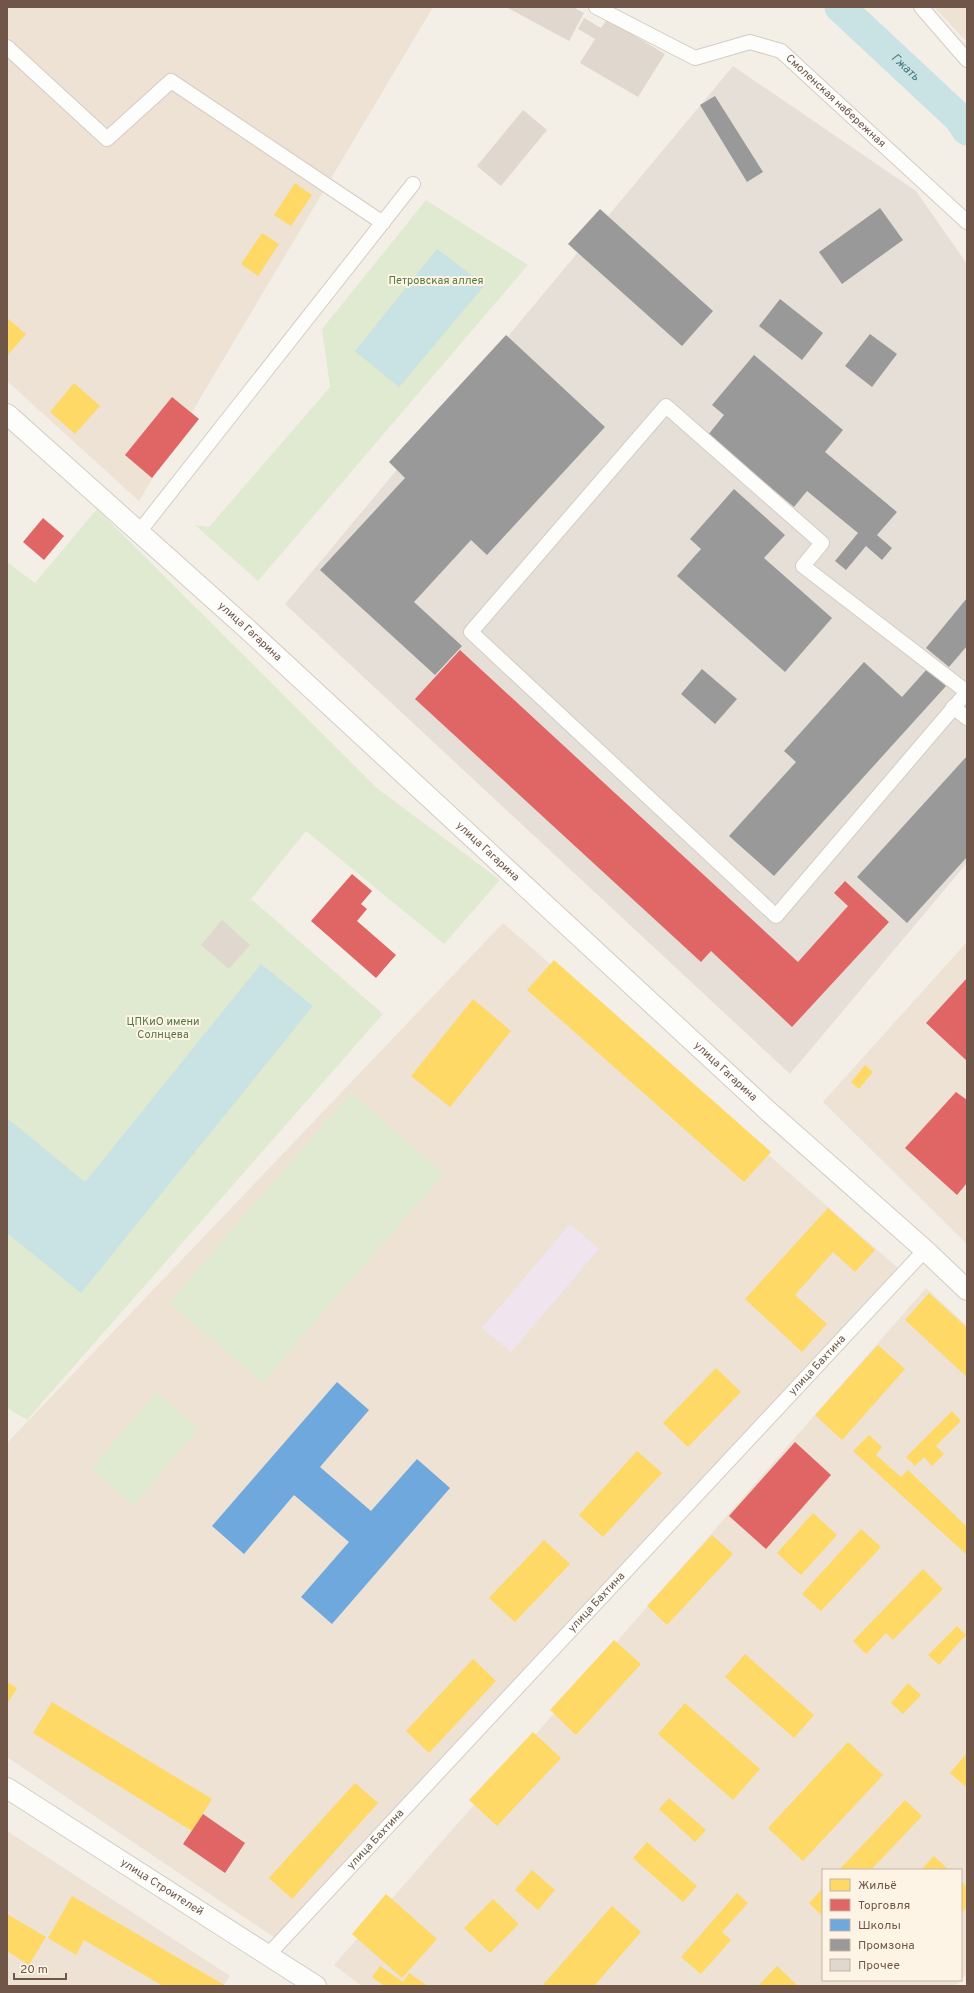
<svg xmlns="http://www.w3.org/2000/svg" width="974" height="1993" viewBox="0 0 974 1993" font-family="Overpass,sans-serif">
<style>
.residential{fill:#ede2d3}
.industrial{fill:#e6dfd7}
.education{fill:#f0e5ef}
.green{fill:#e0ead1}
.water{fill:#c9e2e3}
.homes{fill:#ffd966}
.shops{fill:#e06666}
.schools{fill:#6fa8dc}
.industry{fill:#999}
.lines{fill:none;stroke-linecap:round;stroke-linejoin:round}
.river{stroke:#c9e2e3;stroke-width:31}
.building{fill:#e0d7ce}
.minor-casing{stroke:#d5ccc4;stroke-width:16}
.secondary-casing{stroke:#d4cbc3;stroke-width:22}
.minor{stroke:#fdfdfb;stroke-width:14}
.secondary{stroke:#fdfdfb;stroke-width:20}
.labels{text-anchor:middle;dominant-baseline:central;stroke-width:4;stroke-linejoin:round;paint-order:stroke}
.street-label{font-size:11px;fill:#6f5649;stroke:#fef4e5}
.park-label{font-size:11px;fill:#547a44;stroke:#fef4e5}
.water-label{font-size:12px;font-style:italic;fill:#447882;stroke:#fef4e5}
</style>
<rect width="100%" height="100%" fill="#f4efe6"/>
<g class="residential">
<path d="M 7,7 L 433,7 L 139,501 L 7,381 Z"/>
<path d="M 934,7 L 967,7 L 967,42 Z"/>
<path d="M 503,923 L 898,1268 L 275,1938 L 7,1757 L 7,1443 Z"/>
<path d="M 967,942 L 967,1244 L 823,1102 Z"/>
<path d="M 926,1288 L 967,1326 L 967,1973 L 961,1980 L 961,1870 L 823,1870 L 823,1980 L 961,1980 L 955,1986 L 362,1986 L 334,1965 Z"/>
<path d="M 7,1831 L 230,1976 L 223,1986 L 7,1986 Z"/>
</g>
<path class="industrial" d="M 733,66 L 916,191 L 967,264 L 967,863 L 790,1074 L 285,604 Z"/>
<path class="education" d="M 570,1224 L 599,1249 L 511,1352 L 482,1328 Z"/>
<g class="green">
<path d="M 426,200 L 528,265 L 258,581 L 195,525 L 209,527 L 330,387 L 322,329 Z"/>
<path d="M 97,509 L 378,789 L 500,880 L 444,944 L 306,831 L 251,899 L 383,1014 L 27,1420 L 7,1408 L 7,562 L 35,583 Z"/>
<path d="M 351,1093 L 444,1174 L 262,1383 L 169,1302 Z"/>
<path d="M 156,1392 L 199,1428 L 134,1505 L 91,1469 Z"/>
</g>
<g class="water">
<path d="M 437,249 L 485,285 L 399,387 L 355,351 Z"/>
<path d="M 261,964 L 313,1006 L 81,1293 L 7,1233 L 7,1118 L 85,1182 Z"/>
</g>
<g class="homes">
<path d="M 295,183 L 312,195 L 291,226 L 274,215 Z"/>
<path d="M 262,233 L 279,244 L 258,276 L 241,264 Z"/>
<path d="M 7,318 L 26,334 L 7,356 Z"/>
<path d="M 74,383 L 100,406 L 75,434 L 50,412 Z"/>
<path d="M 554,960 L 771,1152 L 744,1182 L 527,990 Z"/>
<path d="M 473,999 L 511,1031 L 450,1107 L 411,1076 Z"/>
<path d="M 865,1065 L 873,1072 L 859,1089 L 851,1082 Z"/>
<path d="M 828,1208 L 875,1250 L 855,1272 L 833,1252 L 795,1295 L 827,1324 L 802,1352 L 745,1299 Z"/>
<path d="M 929,1293 L 967,1328 L 967,1377 L 905,1320 Z"/>
<path d="M 878,1345 L 905,1369 L 842,1440 L 815,1415 Z"/>
<path d="M 716,1368 L 741,1392 L 688,1447 L 663,1423 Z"/>
<path d="M 952,1411 L 961,1421 L 936,1446 L 944,1454 L 932,1466 L 924,1457 L 915,1466 L 906,1457 Z"/>
<path d="M 869,1435 L 882,1447 L 876,1455 L 901,1477 L 908,1470 L 967,1527 L 967,1555 L 853,1451 Z"/>
<path d="M 637,1451 L 662,1473 L 603,1537 L 579,1515 Z"/>
<path d="M 813,1513 L 837,1535 L 801,1575 L 777,1553 Z"/>
<path d="M 861,1529 L 881,1547 L 821,1611 L 802,1594 Z"/>
<path d="M 712,1535 L 733,1554 L 667,1625 L 647,1606 Z"/>
<path d="M 544,1540 L 570,1564 L 515,1622 L 489,1598 Z"/>
<path d="M 923,1569 L 943,1589 L 893,1640 L 886,1633 L 866,1654 L 853,1641 Z"/>
<path d="M 957,1626 L 966,1635 L 939,1665 L 928,1655 Z"/>
<path d="M 614,1640 L 641,1664 L 576,1735 L 550,1710 Z"/>
<path d="M 745,1654 L 814,1715 L 794,1738 L 725,1677 Z"/>
<path d="M 473,1659 L 496,1681 L 429,1753 L 406,1731 Z"/>
<path d="M 7,1682 L 17,1688 L 7,1704 Z"/>
<path d="M 908,1683 L 921,1695 L 903,1714 L 891,1703 Z"/>
<path d="M 52,1702 L 212,1799 L 192,1831 L 33,1733 Z"/>
<path d="M 685,1703 L 760,1769 L 733,1800 L 658,1734 Z"/>
<path d="M 533,1732 L 561,1758 L 497,1826 L 469,1800 Z"/>
<path d="M 848,1742 L 883,1775 L 803,1861 L 768,1828 Z"/>
<path d="M 967,1753 L 967,1788 L 950,1773 Z"/>
<path d="M 355,1783 L 378,1803 L 292,1899 L 269,1878 Z"/>
<path d="M 669,1798 L 706,1830 L 695,1842 L 659,1809 Z"/>
<path d="M 905,1800 L 922,1816 L 871,1870 L 839,1870 Z"/>
<path d="M 647,1842 L 697,1886 L 683,1902 L 633,1858 Z"/>
<path d="M 934,1856 L 949,1870 L 921,1870 Z"/>
<path d="M 532,1870 L 555,1890 L 538,1910 L 515,1890 Z"/>
<path d="M 961,1881 L 967,1887 L 967,1907 L 961,1914 Z"/>
<path d="M 823,1888 L 823,1917 L 809,1903 Z"/>
<path d="M 737,1893 L 748,1903 L 722,1932 L 731,1940 L 701,1974 L 681,1957 Z"/>
<path d="M 386,1894 L 437,1939 L 402,1978 L 352,1934 Z"/>
<path d="M 72,1896 L 226,1986 L 163,1986 L 84,1940 L 76,1955 L 48,1938 Z"/>
<path d="M 493,1899 L 519,1924 L 490,1953 L 464,1928 Z"/>
<path d="M 612,1906 L 641,1932 L 594,1986 L 542,1986 Z"/>
<path d="M 7,1914 L 46,1937 L 29,1965 L 7,1951 Z"/>
<path d="M 380,1966 L 403,1982 L 409,1973 L 428,1986 L 384,1986 L 372,1977 Z"/>
<path d="M 777,1966 L 798,1986 L 758,1986 Z"/>
</g>
<g class="shops">
<path d="M 172,397 L 199,419 L 152,478 L 125,455 Z"/>
<path d="M 43,518 L 64,536 L 44,560 L 23,542 Z"/>
<path d="M 460,650 L 798,962 L 848,906 L 834,893 L 845,881 L 889,922 L 792,1027 L 711,951 L 701,962 L 415,699 Z"/>
<path d="M 352,874 L 372,891 L 361,904 L 367,909 L 357,921 L 396,955 L 376,978 L 311,921 Z"/>
<path d="M 967,978 L 967,1061 L 926,1023 Z"/>
<path d="M 956,1092 L 967,1100 L 967,1183 L 957,1195 L 905,1148 Z"/>
<path d="M 795,1442 L 831,1475 L 766,1549 L 729,1516 Z"/>
<path d="M 203,1814 L 245,1843 L 225,1873 L 183,1844 Z"/>
</g>
<path class="schools" d="M 337,1382 L 369,1410 L 320,1467 L 371,1511 L 417,1459 L 450,1488 L 332,1624 L 301,1597 L 349,1542 L 294,1495 L 244,1554 L 212,1526 Z"/>
<g class="industry">
<path d="M 715,96 L 763,172 L 747,182 L 700,105 Z"/>
<path d="M 880,208 L 903,240 L 842,284 L 819,252 Z"/>
<path d="M 600,209 L 713,311 L 682,346 L 568,244 Z"/>
<path d="M 780,299 L 823,333 L 802,360 L 759,326 Z"/>
<path d="M 870,334 L 897,354 L 872,387 L 845,366 Z"/>
<path d="M 506,335 L 605,427 L 487,555 L 471,540 L 414,602 L 462,646 L 435,675 L 320,570 L 405,478 L 389,462 Z"/>
<path d="M 754,355 L 843,430 L 825,452 L 897,512 L 877,535 L 892,548 L 882,560 L 866,546 L 846,570 L 835,561 L 858,533 L 807,491 L 794,507 L 708,435 L 724,415 L 712,405 Z"/>
<path d="M 734,489 L 785,535 L 764,558 L 832,618 L 785,672 L 677,576 L 701,549 L 690,539 Z"/>
<path d="M 967,598 L 967,646 L 949,667 L 926,648 Z"/>
<path d="M 864,662 L 902,697 L 927,669 L 946,686 L 774,876 L 729,836 L 796,762 L 784,751 Z"/>
<path d="M 702,669 L 737,699 L 715,724 L 681,694 Z"/>
<path d="M 967,756 L 967,857 L 907,923 L 857,877 Z"/>
</g>
<g class="lines">
<path class="river" id="s1" d="M 840,7 L 959,118 L 967,130"/>
</g>
<g class="building">
<path d="M 506,7 L 573,7 L 584,13 L 569,41 Z"/>
<path d="M 584,18 L 601,28 L 607,19 L 665,54 L 638,97 L 580,63 L 595,39 L 578,29 Z"/>
<path d="M 523,110 L 547,130 L 501,186 L 477,166 Z"/>
<path d="M 222,920 L 250,945 L 229,969 L 201,945 Z"/>
</g>
<g class="lines">
<defs>
<g id="minor">
<path id="s2" d="M 596,7 L 695,58 L 750,42 L 781,51 L 967,222"/>
<path d="M 921,7 L 967,60"/>
<path d="M 7,47 L 107,139 L 171,81 L 383,223"/>
<path d="M 139,532 L 413,184"/>
<path d="M 967,692 L 803,566 L 822,543 L 666,406 L 471,632 L 776,916 L 967,692"/>
<path d="M 953,707 L 967,718"/>
<path id="s3" d="M 268,1955 L 925,1250"/>
</g>
<g id="secondary">
<path id="s4" d="M 7,414 L 244,626 L 768,1111 L 925,1250 L 967,1290"/>
<path id="s5" d="M 7,1788 L 316,1986"/>
</g>
</defs>
<use href="#minor" class="minor-casing"/>
<use href="#secondary" class="secondary-casing"/>
<use href="#minor" class="minor"/>
<use href="#secondary" class="secondary"/>
</g>
<g class="labels">
<g class="street-label">
<text stroke="none"><textPath href="#s2" startOffset="275">Смоленская набережная</textPath></text>
<text stroke="none"><textPath href="#s4" startOffset="326">улица Гагарина</textPath></text>
<text stroke="none"><textPath href="#s4" startOffset="650">улица Гагарина</textPath></text>
<text stroke="none"><textPath href="#s4" startOffset="974">улица Гагарина</textPath></text>
<text stroke="none"><textPath href="#s3" startOffset="806">улица Бахтина</textPath></text>
<text stroke="none"><textPath href="#s3" startOffset="482">улица Бахтина</textPath></text>
<text stroke="none"><textPath href="#s3" startOffset="158">улица Бахтина</textPath></text>
<text stroke="none"><textPath href="#s5" startOffset="184">улица Строителей</textPath></text>
</g>
<g class="park-label">
<text x="436" y="281">Петровская аллея</text>
<text x="163" y="1022">ЦПКиО имени<tspan x="163" dy="13">Солнцева</tspan></text>
</g>
<g class="water-label">
<text stroke="none"><textPath href="#s1" startOffset="89">Гжать</textPath></text>
</g>
</g>
<rect width="974" height="1993" fill="none" stroke="#6f5649" stroke-width="16"/>
<rect x="822" y="1869" width="140" height="112" fill="#fef4e5" stroke="#c5b5a7"/>
<rect x="830" y="1879" width="20" height="12" fill="#ffd966" stroke="#c5b5a7"/>
<text x="858" y="1889" font-size="12" fill="#6f5649">Жильё</text>
<rect x="830" y="1899" width="20" height="12" fill="#e06666" stroke="#c5b5a7"/>
<text x="858" y="1909" font-size="12" fill="#6f5649">Торговля</text>
<rect x="830" y="1919" width="20" height="12" fill="#6fa8dc" stroke="#c5b5a7"/>
<text x="858" y="1929" font-size="12" fill="#6f5649">Школы</text>
<rect x="830" y="1939" width="20" height="12" fill="#999999" stroke="#c5b5a7"/>
<text x="858" y="1949" font-size="12" fill="#6f5649">Промзона</text>
<rect x="830" y="1959" width="20" height="12" fill="#e0d7ce" stroke="#c5b5a7"/>
<text x="858" y="1969" font-size="12" fill="#6f5649">Прочее</text>
<path d="M14 1973v6h52v-6" fill="none" stroke="#6f5649" stroke-width="2"/>
<text x="20" y="1973" font-size="12" fill="#6f5649" stroke="#fef4e5" stroke-width="3" paint-order="stroke">20 m</text>
</svg>
